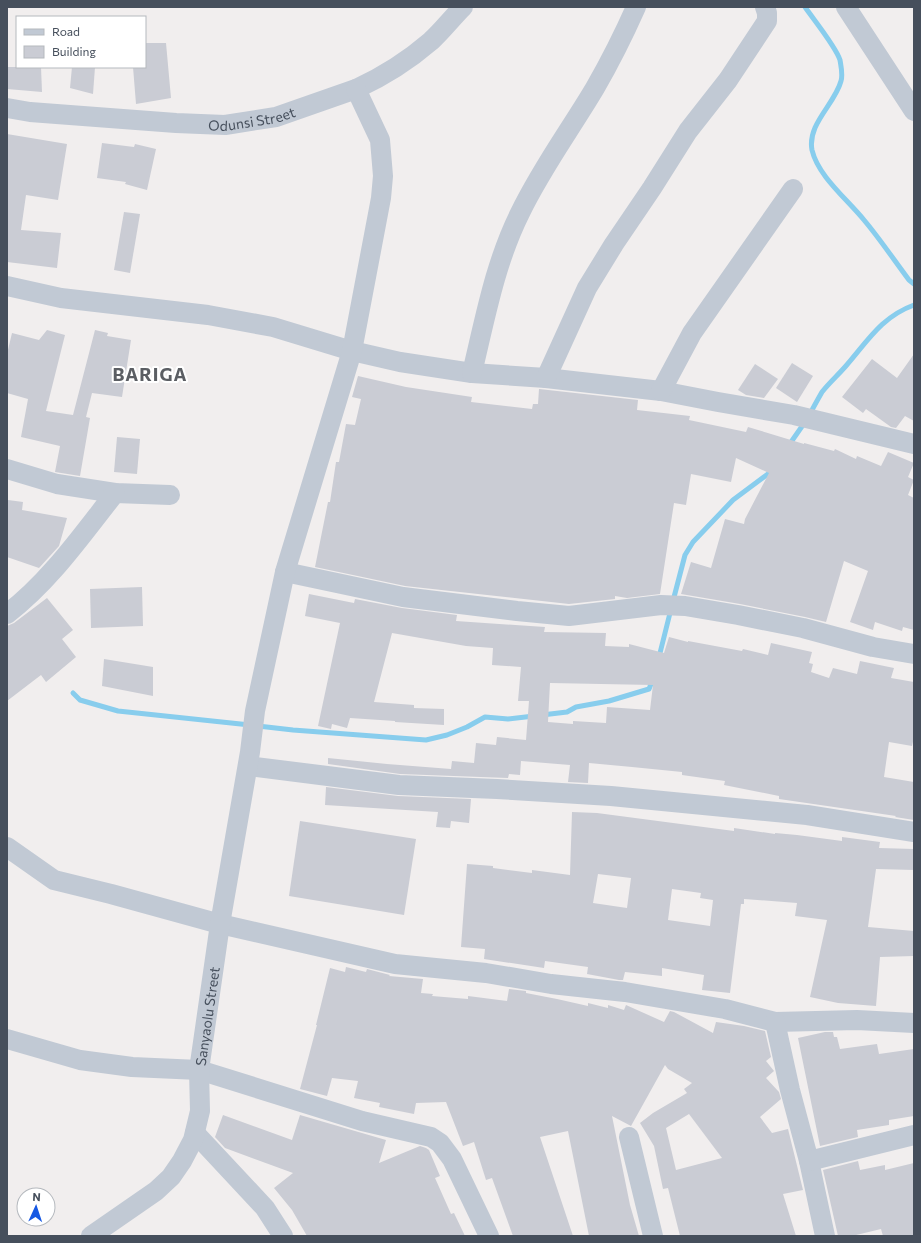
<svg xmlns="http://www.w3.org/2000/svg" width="921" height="1243" viewBox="0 0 921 1243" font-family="Commissioner,sans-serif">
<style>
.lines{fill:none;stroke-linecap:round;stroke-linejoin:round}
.stream{stroke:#88cded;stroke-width:5}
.building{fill:#caccd4;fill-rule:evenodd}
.street{stroke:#c1c9d4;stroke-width:20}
.labels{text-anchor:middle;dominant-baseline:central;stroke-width:4;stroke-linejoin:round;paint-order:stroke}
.street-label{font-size:14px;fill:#464f5c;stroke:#fff}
.district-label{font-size:18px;font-weight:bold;letter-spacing:1px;fill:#5b5e63;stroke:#fff}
</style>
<rect width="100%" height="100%" fill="#f1eeee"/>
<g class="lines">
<g class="stream">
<path d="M 805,7 C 814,20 836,47 840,60 C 841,66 843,75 841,81 C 835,104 807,124 812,150 C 818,176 847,199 864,220 C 880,239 894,260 909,280 L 914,284"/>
<path d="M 810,414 C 814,406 818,399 822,392 C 829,383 838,375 845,367 C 867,342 881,317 914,305"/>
<path d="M 789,445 L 805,422"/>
<path d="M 673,601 L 685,555 L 693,542 L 733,500 L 768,474 L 771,470"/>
<path d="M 659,657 L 671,609"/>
<path d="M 73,693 L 80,700 L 118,711 L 250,725"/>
<path d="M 542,715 L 567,712 L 576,707 L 609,701 L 649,689 L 653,679"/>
<path d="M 258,726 L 293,730 L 426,740 L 447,735 L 467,727 L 485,717 L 508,719 L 534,716"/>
</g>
</g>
<g class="building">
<path d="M 145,43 L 166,43 L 171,98 L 136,104 L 133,67 L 145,67 Z"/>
<path d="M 7,67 L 41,67 L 42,92 L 7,89 Z"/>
<path d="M 72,67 L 95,67 L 93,94 L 70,88 Z"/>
<path d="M 7,134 L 67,144 L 58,200 L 26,195 L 21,230 L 61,233 L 57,268 L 7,262 Z"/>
<path d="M 102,143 L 134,147 L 135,144 L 156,149 L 147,190 L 125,184 L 126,182 L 97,178 Z"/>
<path d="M 124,212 L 140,214 L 130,273 L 114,270 Z"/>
<path d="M 47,330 L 65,335 L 46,411 L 73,415 L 95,330 L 108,333 L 107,336 L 131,340 L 122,397 L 92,393 L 86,417 L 90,418 L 80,476 L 55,472 L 60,446 L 21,437 L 28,399 L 7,393 L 7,354 L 12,333 L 39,340 Z"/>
<path d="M 914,354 L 914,421 L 905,416 L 896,428 L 891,427 L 866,409 L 863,413 L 842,397 L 872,359 L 897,378 Z"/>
<path d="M 792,363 L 813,376 L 797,402 L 776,388 Z"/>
<path d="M 755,364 L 778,379 L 764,398 L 746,395 L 738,390 Z"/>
<path d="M 358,376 L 406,387 L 472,397 L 471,402 L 532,409 L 533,404 L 538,404 L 539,389 L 638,400 L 637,410 L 690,416 L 689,420 L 746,432 L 748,427 L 804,444 L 804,443 L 834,451 L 835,449 L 856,459 L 857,456 L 881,466 L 888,452 L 914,463 L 908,477 L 914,480 L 908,495 L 914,498 L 914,630 L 903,627 L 902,631 L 875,622 L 873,630 L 850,622 L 868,571 L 844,561 L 826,622 L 805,617 L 740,604 L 681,594 L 691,562 L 711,568 L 725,519 L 744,524 L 745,519 L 769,473 L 736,458 L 731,482 L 691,474 L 686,505 L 674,503 L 660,594 L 627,598 L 615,596 L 615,599 L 569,604 L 405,586 L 315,567 L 328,502 L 330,502 L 336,462 L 339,462 L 346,424 L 355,425 L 361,399 L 352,397 Z"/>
<path d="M 117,437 L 140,439 L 137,474 L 114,472 Z"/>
<path d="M 8,500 L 23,502 L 22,510 L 67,518 L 59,546 L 39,568 L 7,557 Z"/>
<path d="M 142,587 L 143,626 L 91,628 L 90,589 Z"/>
<path d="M 309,594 L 354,603 L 355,599 L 402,608 L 457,615 L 456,621 L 545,627 L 544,632 L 606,633 L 605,646 L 629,647 L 629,644 L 664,653 L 669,637 L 688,642 L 688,641 L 742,651 L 743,649 L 768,655 L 771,643 L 812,652 L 809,663 L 813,664 L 811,672 L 829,678 L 833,668 L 857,674 L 860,661 L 894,668 L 891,678 L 914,682 L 914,737 L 912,746 L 889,742 L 884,777 L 914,782 L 914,820 L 895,817 L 896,816 L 779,799 L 779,796 L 724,785 L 725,781 L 682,775 L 682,772 L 632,767 L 589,763 L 588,783 L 568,782 L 570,765 L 521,761 L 520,775 L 509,774 L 508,778 L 400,774 L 328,764 L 328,758 L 387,764 L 451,769 L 452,761 L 474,763 L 476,743 L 496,745 L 497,737 L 526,740 L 529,701 L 518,701 L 521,667 L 492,665 L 493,648 L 466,646 L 392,633 L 374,702 L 414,705 L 414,708 L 444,709 L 444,725 L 395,722 L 395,721 L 350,718 L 347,728 L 332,724 L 331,729 L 318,726 L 340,623 L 305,616 ZM 550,683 L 653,685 L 650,710 L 607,707 L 606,723 L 573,721 L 573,724 L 548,722 Z"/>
<path d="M 47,598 L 73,630 L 62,639 L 76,657 L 46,682 L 41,675 L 7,701 L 7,626 L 14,623 Z"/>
<path d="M 104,659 L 153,667 L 153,696 L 102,686 Z"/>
<path d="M 326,787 L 398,796 L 471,799 L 469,823 L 451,821 L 450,828 L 436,827 L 438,812 L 325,805 Z"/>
<path d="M 572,812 L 597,813 L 734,831 L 734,828 L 775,834 L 775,833 L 797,835 L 842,841 L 842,837 L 880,842 L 879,848 L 914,849 L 914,870 L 876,869 L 868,927 L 914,931 L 914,956 L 880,957 L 876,1006 L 838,1003 L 810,997 L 827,920 L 795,916 L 797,903 L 744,899 L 744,904 L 741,904 L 730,993 L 702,990 L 704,975 L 662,968 L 662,976 L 625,972 L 623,980 L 619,980 L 587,974 L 588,967 L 545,961 L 544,968 L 484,959 L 485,949 L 461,947 L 467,864 L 493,866 L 493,868 L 532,873 L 532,870 L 570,875 ZM 598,874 L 631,878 L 627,908 L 593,903 ZM 672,889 L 701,893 L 700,898 L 713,900 L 710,926 L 668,920 Z"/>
<path d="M 300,821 L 416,839 L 404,915 L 289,896 Z"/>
<path d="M 346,967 L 366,972 L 367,969 L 390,975 L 389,976 L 423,979 L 421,993 L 433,994 L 432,996 L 468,999 L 468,996 L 507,1001 L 509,989 L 526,991 L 526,993 L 557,999 L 588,1006 L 588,1003 L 608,1008 L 608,1005 L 624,1010 L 626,1005 L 664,1022 L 670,1011 L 674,1012 L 713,1033 L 716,1022 L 744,1026 L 765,1031 L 771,1057 L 766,1061 L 774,1071 L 766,1078 L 779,1092 L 781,1099 L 760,1117 L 772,1133 L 788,1129 L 803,1190 L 783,1194 L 796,1236 L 680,1236 L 668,1188 L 663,1189 L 654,1146 L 640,1123 L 653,1113 L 687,1093 L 684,1089 L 692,1083 L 668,1069 L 665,1065 L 631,1126 L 612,1116 L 630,1205 L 639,1236 L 589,1236 L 568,1131 L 540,1137 L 573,1236 L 513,1236 L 492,1178 L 486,1180 L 474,1142 L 463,1146 L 446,1102 L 416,1103 L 414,1114 L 379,1107 L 380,1103 L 354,1098 L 358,1081 L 332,1078 L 327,1096 L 300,1089 L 317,1025 L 316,1025 L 330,968 L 345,972 ZM 689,1114 L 722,1158 L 676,1170 L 666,1128 Z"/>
<path d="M 825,1032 L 833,1032 L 834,1037 L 837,1037 L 840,1049 L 877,1044 L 879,1054 L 914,1049 L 914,1116 L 889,1120 L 889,1125 L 857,1130 L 858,1137 L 820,1146 L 798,1038 Z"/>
<path d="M 223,1115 L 292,1140 L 300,1115 L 386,1140 L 379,1163 L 420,1146 L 426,1148 L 429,1150 L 440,1176 L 435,1178 L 451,1214 L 454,1213 L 465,1236 L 307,1236 L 292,1210 L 274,1188 L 293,1173 L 225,1148 L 215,1137 Z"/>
<path d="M 858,1161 L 860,1170 L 885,1165 L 885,1170 L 914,1163 L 914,1236 L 883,1236 L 881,1229 L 852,1236 L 838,1236 L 823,1170 Z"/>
</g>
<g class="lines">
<g class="street">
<path d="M 846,7 L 914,111"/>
<path id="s1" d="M 7,108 L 30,112 L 176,123 L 225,125 L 276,117 L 356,89 C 382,77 409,60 431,41 C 442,31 452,18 463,7"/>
<path d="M 7,286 L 61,298 L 208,315 L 273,327 L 352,351 L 400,362 L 472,373 L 546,378 L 661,391 L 718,402 L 794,415 L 914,444"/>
<path d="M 472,373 C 485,319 495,263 520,213 C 541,169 570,130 595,88 C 610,62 624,34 636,7"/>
<path d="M 546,378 L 587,288 L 614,244 L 652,188 L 688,131 L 728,80 L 767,21 L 767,13 L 765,7"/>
<path d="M 661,391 L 692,333 L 793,189"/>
<path d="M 7,469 L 57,484 L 115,493 L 170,495"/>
<path d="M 285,572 L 403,597 L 517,611 L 569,616 L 661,605 L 685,606 L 738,615 L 803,628 L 873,647 L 914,654"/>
<path d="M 7,614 C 50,581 82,535 115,493"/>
<path d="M 248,766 L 399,785 L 497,789 L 611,796 L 807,815 L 914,832"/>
<path d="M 7,847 L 54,880 L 111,894 L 220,924 L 395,964 L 486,973 L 551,984 L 625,992 L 725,1009 L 775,1022 L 857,1020 L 914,1023"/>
<path d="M 775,1022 L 790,1090 L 809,1161 L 825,1236"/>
<path d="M 7,1039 L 80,1060 L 132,1067 L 199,1070 L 362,1121 L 431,1137 L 440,1143 L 452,1159 L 489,1236"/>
<path d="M 195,1133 L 265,1208 L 283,1236"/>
<path d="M 629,1137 L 653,1236"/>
<path d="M 809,1161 L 914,1135"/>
<path id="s2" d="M 91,1236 L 156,1191 L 171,1177 L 182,1161 L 193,1140 L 200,1111 L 199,1070 L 220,924 L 250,752 L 255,711 L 285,572 L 352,351 L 381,198 L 383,176 L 380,140 L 356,89"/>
</g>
</g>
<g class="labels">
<g class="street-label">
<text stroke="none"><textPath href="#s1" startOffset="246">Odunsi Street</textPath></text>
<text stroke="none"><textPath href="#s2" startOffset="268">Sanyaolu Street</textPath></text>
</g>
<g class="district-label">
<text x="150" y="374">BARIGA</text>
</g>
</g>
<rect width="921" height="1243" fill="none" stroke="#464f5c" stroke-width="16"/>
<rect x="16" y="16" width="130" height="52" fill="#ffffff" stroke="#b5b9be"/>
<rect x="24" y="29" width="20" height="6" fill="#c1c9d4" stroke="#b5b9be"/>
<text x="52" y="36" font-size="12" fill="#464f5c">Road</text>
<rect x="24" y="46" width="20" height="12" fill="#caccd4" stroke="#b5b9be"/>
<text x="52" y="56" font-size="12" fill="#464f5c">Building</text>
<g transform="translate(36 1207) rotate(3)"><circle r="19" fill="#ffffff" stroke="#b5b9be"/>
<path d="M0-3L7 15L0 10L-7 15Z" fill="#1658e3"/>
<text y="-6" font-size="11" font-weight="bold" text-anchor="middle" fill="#464f5c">N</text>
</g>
</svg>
